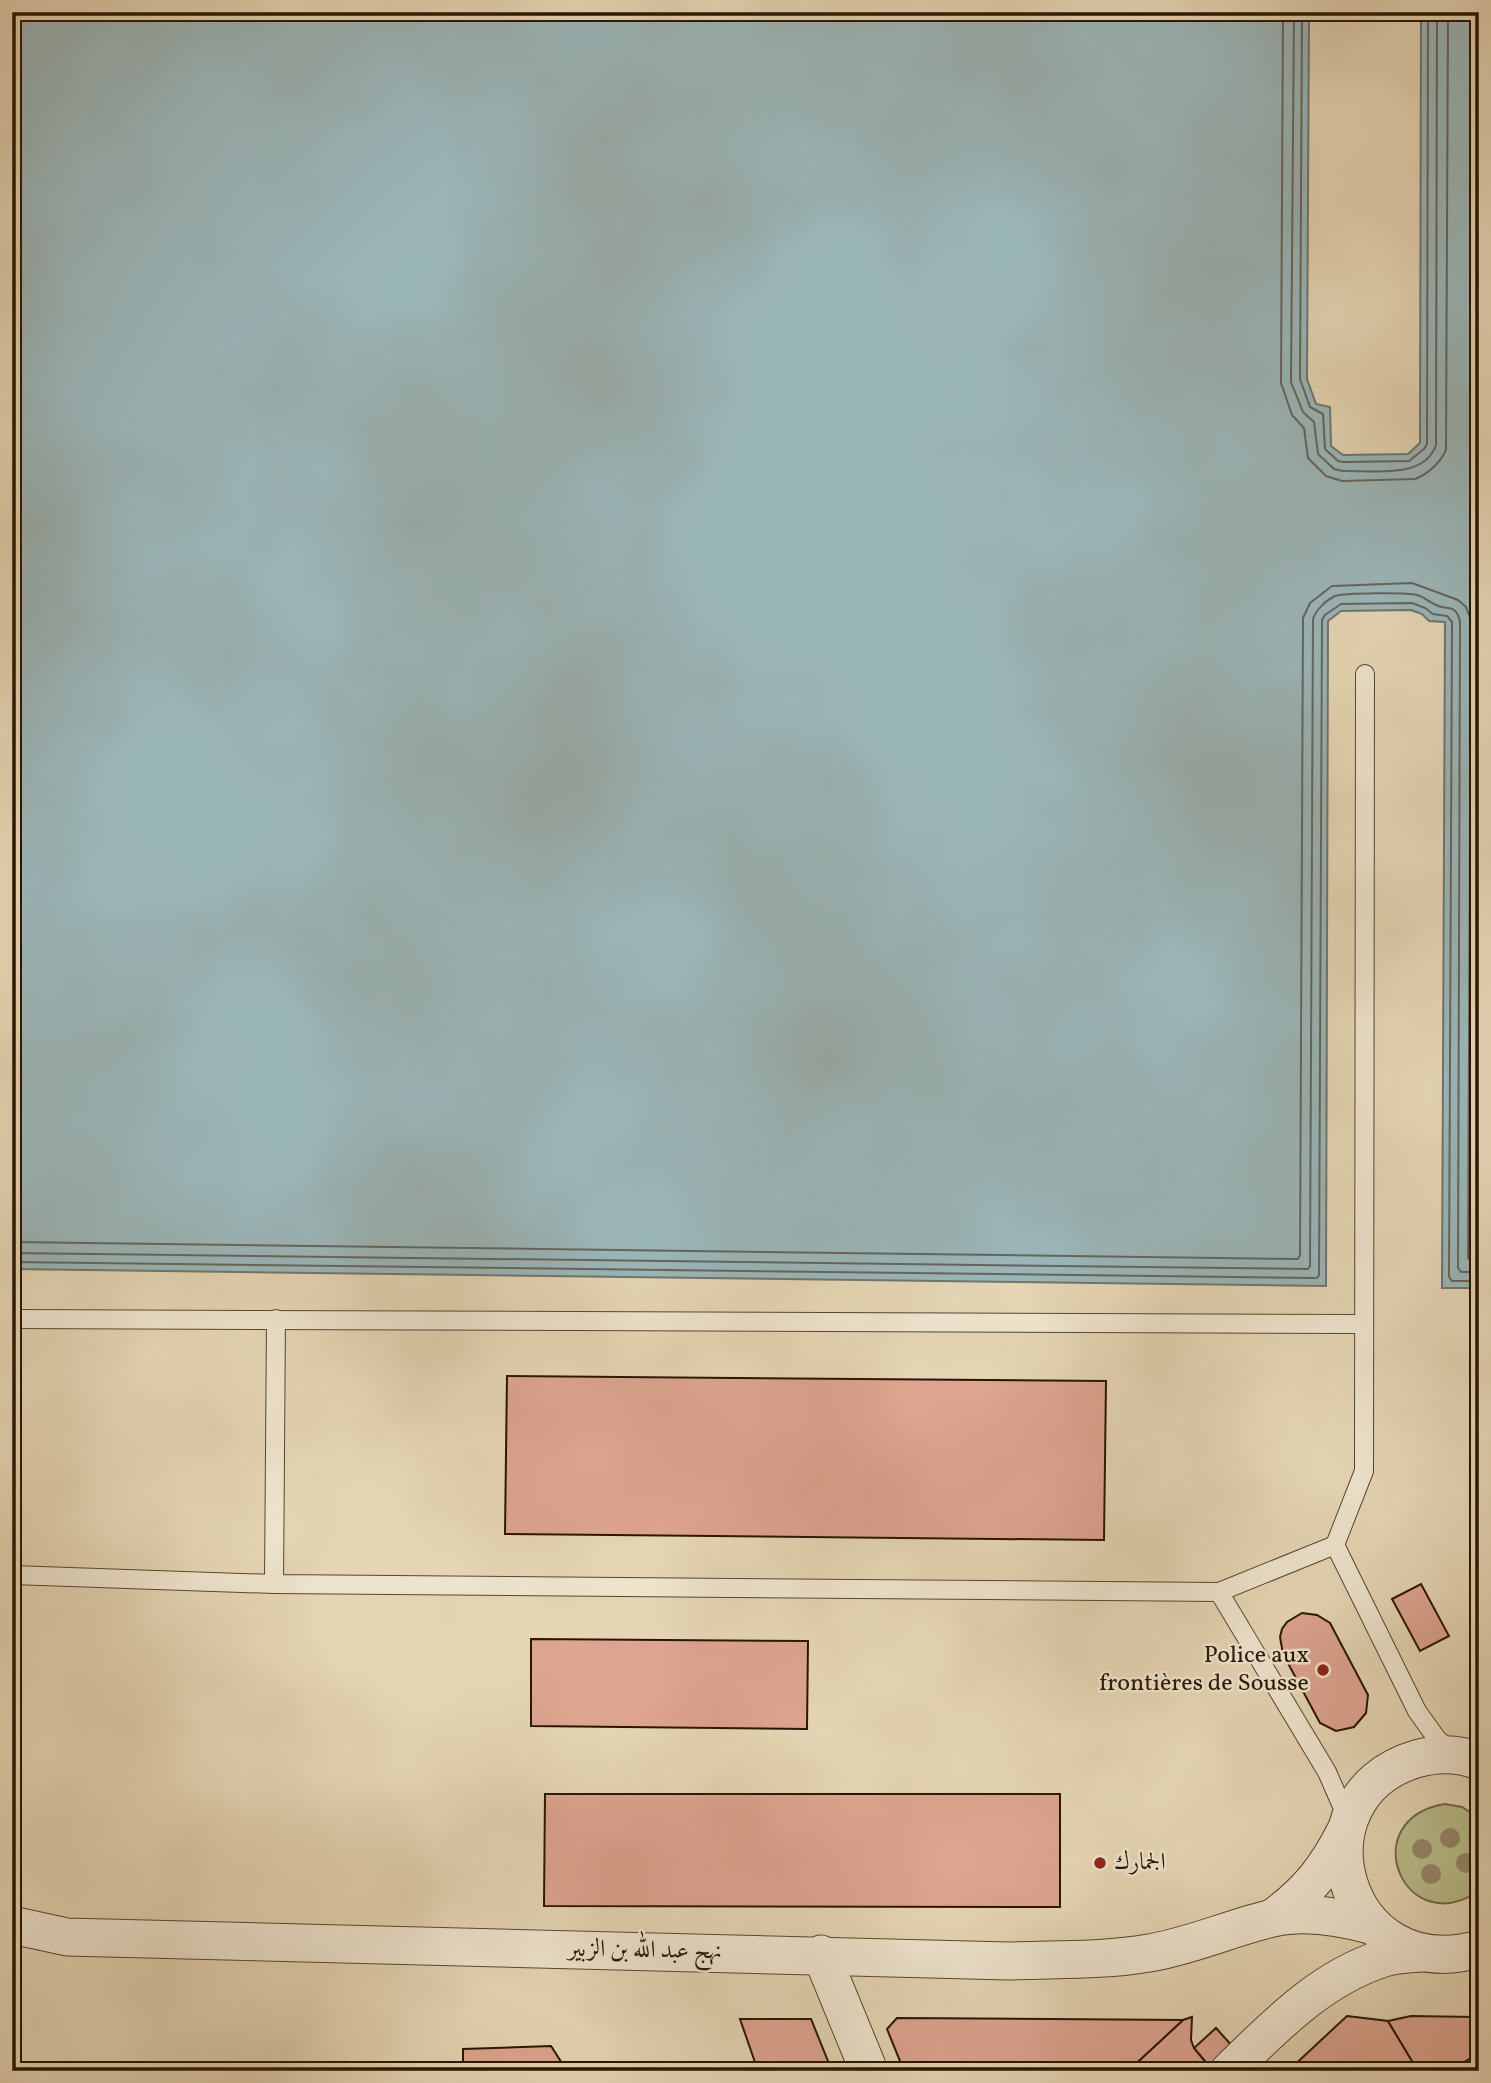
<svg xmlns="http://www.w3.org/2000/svg" width="1491" height="2083" viewBox="0 0 1491 2083" font-family="Vollkorn,Amiri,serif">
<style>
.green{fill:#b8bc8a;stroke:#706846;stroke-width:2}
.water{fill:#9bb6b9;stroke:#6d7670;stroke-width:2}
.lines{fill:none;stroke-linecap:round;stroke-linejoin:round}
.shore{stroke:#62665e;stroke-width:2}
.building{fill:#dda490;stroke:#291502;stroke-width:2}
.service-casing{stroke:#58452e;stroke-width:20}
.minor-casing{stroke:#58452e;stroke-width:39}
.service{stroke:#eee4ce;stroke-width:18}
.minor{stroke:#eee4ce;stroke-width:37}
.tree{fill:#958769}
.poi-dot{fill:#8f2418;stroke:#eee4ce;stroke-width:2.5}
.labels{text-anchor:middle;dominant-baseline:central;stroke-width:5;stroke-linejoin:round;paint-order:stroke}
.poi-label{font-size:24px;fill:#291502;stroke:#eee4ce;text-anchor:end}
.street-label{font-size:24px;fill:#291502;stroke:#eee4ce}
</style>
<rect width="100%" height="100%" fill="#e5d5b4"/>
<filter id="stains"><feTurbulence type="fractalNoise" baseFrequency=".00286" numOctaves="4"/><feColorMatrix values="0 0 0 0 .2 0 0 0 0 .09 0 0 0 0 .02 0 0 0 .5 -.17"/></filter>
<radialGradient id="worn" r=".72"><stop offset=".6" stop-color="#630" stop-opacity="0"/><stop offset="1" stop-color="#630" stop-opacity=".3"/></radialGradient>
<path class="green" d="M 1445,1804 L 1462,1807 L 1479,1818 L 1479,1891 C 1403,1942 1354,1819 1445,1804 Z"/>
<path class="water" d="M 12,12 L 1309,12 L 1307,379 L 1316,404 L 1330,407 L 1331,446 L 1343,455 L 1408,454 L 1420,443 L 1421,12 L 1479,12 L 1479,1288 L 1442,1288 L 1445,622 L 1429,621 L 1422,614 L 1411,610 L 1341,611 L 1328,621 L 1326,1286 L 12,1269 Z"/>
<g class="lines">
<g class="shore">
<path d="M 1283,12 L 1281,383 L 1292,415 L 1304,428 L 1308,458 L 1326,476 L 1342,481 L 1415,479 C 1428,474 1440,463 1446,450 L 1448,12"/>
<path d="M 1294,12 L 1291,382 L 1303,412 L 1314,422 L 1318,454 L 1334,469 L 1343,471 C 1373,470 1424,480 1436,445 L 1437,12"/>
<path d="M 1302,12 L 1300,379 L 1310,407 L 1323,414 L 1325,449 L 1338,461 L 1343,462 L 1409,461 L 1424,449 L 1427,444 L 1428,12"/>
<path d="M 12,1242 L 1298,1259 L 1300,1255 L 1303,618 L 1310,603 L 1332,586 L 1412,583 L 1458,600 L 1466,607 L 1471,620 L 1468,1258 L 1471,1261 L 1479,1262"/>
<path d="M 12,1253 L 1308,1269 L 1310,1266 L 1313,619 C 1316,610 1326,600 1335,596 C 1344,593 1407,592 1417,595 C 1424,597 1429,602 1436,605 C 1448,611 1455,603 1460,621 L 1458,1268 L 1461,1272 L 1479,1272"/>
<path d="M 12,1262 L 1317,1278 L 1319,1275 L 1322,620 L 1325,615 L 1341,604 L 1412,603 L 1425,608 L 1433,614 L 1447,616 L 1452,622 L 1449,1277 L 1452,1281 L 1479,1281"/>
</g>
</g>
<g class="building">
<path d="M 507,1376 L 1106,1381 L 1104,1540 L 505,1534 Z"/>
<path d="M 1421,1584 L 1449,1636 L 1420,1651 L 1392,1599 Z"/>
<path d="M 1302,1613 L 1317,1615 L 1330,1623 L 1368,1695 L 1366,1713 L 1354,1727 L 1336,1731 L 1320,1723 L 1283,1654 L 1280,1637 L 1282,1629 L 1287,1622 Z"/>
<path d="M 531,1639 L 808,1641 L 807,1729 L 531,1726 Z"/>
<path d="M 545,1794 L 1060,1794 L 1060,1907 L 544,1906 Z"/>
<path d="M 1347,2016 L 1388,2021 L 1418,2071 L 1288,2071 Z"/>
<path d="M 1411,2016 L 1475,2017 L 1479,2022 L 1479,2053 L 1450,2071 L 1418,2071 L 1388,2021 Z"/>
<path d="M 1192,2017 L 1191,2040 L 1194,2048 L 1210,2067 L 1206,2071 L 1128,2071 L 1183,2020 Z"/>
<path d="M 897,2018 L 1183,2020 L 1128,2071 L 904,2071 L 887,2029 Z"/>
<path d="M 740,2019 L 811,2019 L 832,2071 L 758,2071 Z"/>
<path d="M 1216,2028 L 1233,2047 L 1210,2067 L 1194,2048 Z"/>
<path d="M 551,2046 L 567,2071 L 463,2071 L 463,2049 Z"/>
<path d="M 1479,2053 L 1479,2071 L 1450,2071 Z"/>
</g>
<g class="lines">
<defs>
<g id="service">
<path d="M 12,1319 L 1364,1324"/>
<path d="M 1335,1545 L 1417,1711 L 1437,1739 L 1453,1752"/>
<path d="M 12,1575 L 274,1584 L 1219,1592 L 1335,1545 L 1364,1471 L 1365,674"/>
<path d="M 274,1584 L 276,1319"/>
<path d="M 1219,1592 L 1327,1772 L 1348,1820"/>
</g>
<g id="minor">
<path d="M 1479,1761 C 1458,1753 1437,1753 1416,1759 C 1290,1797 1342,1988 1479,1949"/>
<path d="M 1274,1917 C 1308,1892 1327,1868 1346,1830"/>
<path d="M 12,1925 L 67,1937 L 1009,1961 C 1055,1959 1103,1961 1149,1953 C 1192,1946 1230,1928 1273,1918 C 1306,1910 1342,1917 1374,1926"/>
<path d="M 821,1954 L 869,2071"/>
<path d="M 1229,2071 C 1276,2025 1321,1978 1384,1958 C 1396,1954 1410,1954 1422,1953"/>
</g>
</defs>
<use href="#service" class="service-casing"/>
<use href="#minor" class="minor-casing"/>
<use href="#service" class="service"/>
<use href="#minor" class="minor"/>
</g>
<g class="tree">
<circle cx="1450" cy="1838" r="10"/>
<circle cx="1422" cy="1849" r="10"/>
<circle cx="1466" cy="1863" r="10"/>
<circle cx="1431" cy="1874" r="10"/>
</g>
<g class="poi-dot">
<circle cx="1323" cy="1670" r="7"/>
<circle cx="1100" cy="1863" r="7"/>
</g>
<g class="labels">
<g class="poi-label">
<text x="1309" y="1656">Police aux<tspan x="1309" dy="28">frontières de Sousse</tspan></text>
<text x="1114" y="1863" text-anchor="start">الجمارك</text>
</g>
<g class="street-label">
<text transform="translate(645 1951) rotate(1)">نهج عبد الله بن الزبير</text>
</g>
</g>
<rect width="1491" height="2083" fill="none" stroke="#e5d5b4" stroke-width="42"/>
<rect x="14" y="14" width="1463" height="2055" fill="none" stroke="#291502" stroke-width="3.5"/>
<rect x="21" y="21" width="1449" height="2041" fill="none" stroke="#291502" stroke-width="2"/>
<rect width="100%" height="100%" filter="url(#stains)"/>
<rect width="100%" height="100%" fill="url(#worn)"/>
</svg>
